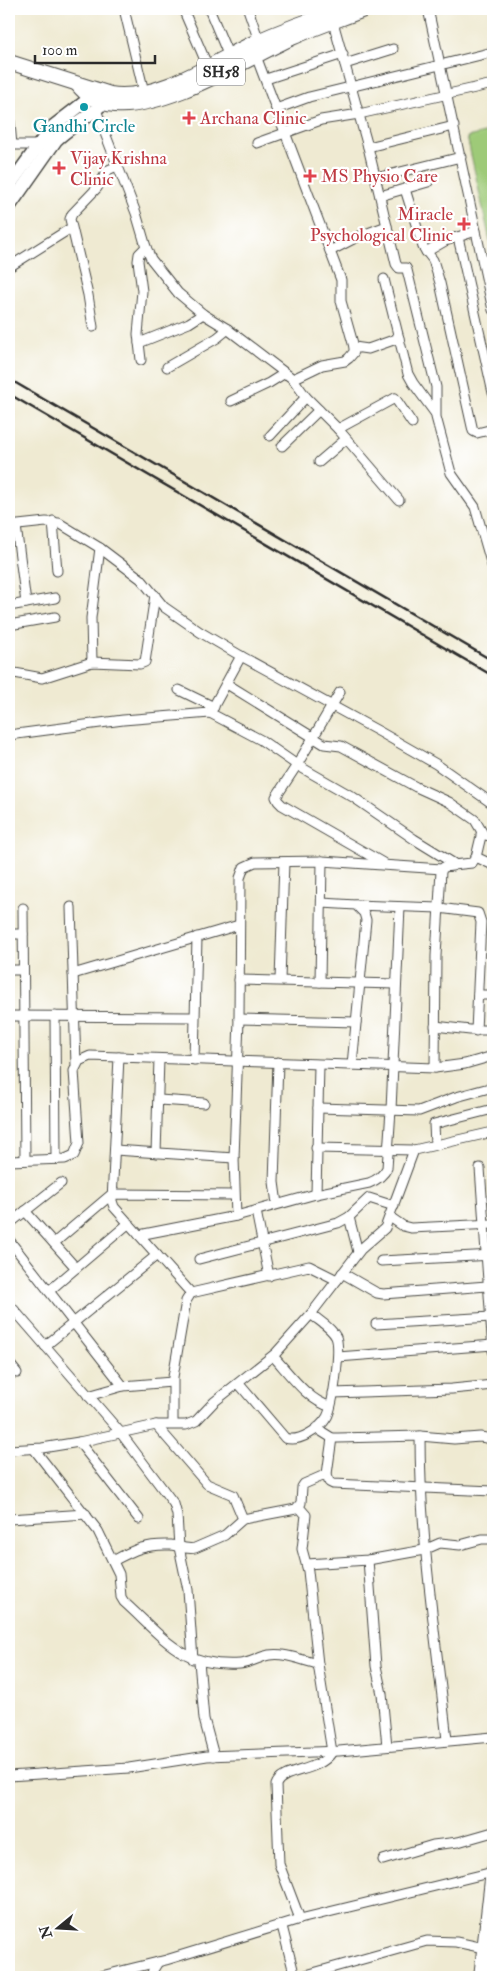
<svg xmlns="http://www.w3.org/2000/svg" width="502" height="1986" viewBox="0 0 502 1986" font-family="'IM FELL Double Pica',serif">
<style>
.green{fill:#9eca78;stroke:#647a52}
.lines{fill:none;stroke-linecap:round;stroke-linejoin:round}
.minor-casing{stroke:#484844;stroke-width:11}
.secondary-casing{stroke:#484844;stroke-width:15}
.primary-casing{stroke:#484844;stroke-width:16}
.minor{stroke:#fff;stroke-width:9}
.secondary{stroke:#fff;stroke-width:12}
.primary{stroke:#fff;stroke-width:14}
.rail{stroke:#2b2b2b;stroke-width:2.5}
.culture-dot{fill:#0f9aa8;stroke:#fff;stroke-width:2}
.health-dot{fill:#e0444e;stroke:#fff;stroke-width:2}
.labels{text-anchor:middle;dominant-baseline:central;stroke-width:4.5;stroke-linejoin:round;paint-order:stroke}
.shield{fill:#fff;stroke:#6b6b6b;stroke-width:1}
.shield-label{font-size:16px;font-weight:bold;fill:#2b2b2b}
.health-label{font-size:18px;fill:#be3a42;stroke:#fff;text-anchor:start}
.culture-label{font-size:18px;fill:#0d838f;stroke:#fff}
</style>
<rect width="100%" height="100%" fill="#fff"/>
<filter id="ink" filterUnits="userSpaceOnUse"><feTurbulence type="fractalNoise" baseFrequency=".02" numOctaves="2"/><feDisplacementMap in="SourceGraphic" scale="10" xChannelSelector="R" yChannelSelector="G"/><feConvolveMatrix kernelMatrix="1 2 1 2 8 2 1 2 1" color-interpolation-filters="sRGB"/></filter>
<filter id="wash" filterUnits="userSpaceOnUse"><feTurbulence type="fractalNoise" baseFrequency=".0096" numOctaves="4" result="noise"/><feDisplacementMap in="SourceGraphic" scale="20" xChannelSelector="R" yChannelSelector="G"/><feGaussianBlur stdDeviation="1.12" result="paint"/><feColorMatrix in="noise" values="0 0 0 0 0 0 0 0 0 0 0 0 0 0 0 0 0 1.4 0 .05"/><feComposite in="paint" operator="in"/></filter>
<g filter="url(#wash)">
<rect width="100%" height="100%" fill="#efead2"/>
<path class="green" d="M 493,131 L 493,254 L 467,137 Z"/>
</g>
<g filter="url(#ink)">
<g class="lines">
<defs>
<g id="minor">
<path d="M 124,9 L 144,92"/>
<path d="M 183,9 L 208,67"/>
<path d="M 209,9 L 230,59"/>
<path d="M 248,9 L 259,41"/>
<path d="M 428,9 L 493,310"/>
<path d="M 333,22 L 368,147 L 396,264 L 399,268 L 406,268 L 407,270 L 436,387 L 436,417 L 451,473 L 475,507 L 493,569"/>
<path d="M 345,64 L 393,49"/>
<path d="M 266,79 L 343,54"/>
<path d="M 276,109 L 309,97 L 493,52"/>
<path d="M 96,110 L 136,213 L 146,247 L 151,259 L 178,293 L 203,314 L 226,328 L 293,379 L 322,365 L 345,361 L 349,358 L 354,352 L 354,347 L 341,301 L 341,280 L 256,56"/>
<path d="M 9,113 L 12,145"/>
<path d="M 257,143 L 321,120 L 359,114 L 493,84"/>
<path d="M 9,145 L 41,145"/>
<path d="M 368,147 L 454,126"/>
<path d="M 376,178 L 461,157"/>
<path d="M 405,189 L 423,247 L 433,260 L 440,283 L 473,431 L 477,433 L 493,429"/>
<path d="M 380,196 L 428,182"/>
<path d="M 458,237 L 493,393"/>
<path d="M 330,251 L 357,237 L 387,226"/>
<path d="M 426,252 L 445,241 L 476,231"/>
<path d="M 9,267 L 71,228"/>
<path d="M 384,279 L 408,374 L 413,383 L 435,413"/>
<path d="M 93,327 L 88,295 L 70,219 L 72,214 L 97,188 L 108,170 L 117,166"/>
<path d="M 139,343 L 189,323 L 203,314"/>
<path d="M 354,347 L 368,349 L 399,338"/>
<path d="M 141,360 L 138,334 L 142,291 L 138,261 L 139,254 L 146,247"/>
<path d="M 167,367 L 217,338 L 228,329"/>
<path d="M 293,379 L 306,397 L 338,429 L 399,500"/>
<path d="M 231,401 L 269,383 L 285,373"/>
<path d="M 338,429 L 395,398 L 412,423"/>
<path d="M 270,436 L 306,397"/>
<path d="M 282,446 L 319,410"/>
<path d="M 319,462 L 346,439"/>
<path d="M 53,521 L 57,571"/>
<path d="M 9,526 L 46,522 L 59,523 L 100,548 L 141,579 L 164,607 L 200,632 L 241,656 L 380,732 L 436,764 L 493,804"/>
<path d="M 16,526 L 26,603"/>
<path d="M 9,606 L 55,598"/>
<path d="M 9,625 L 55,617"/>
<path d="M 92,662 L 91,618 L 100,548"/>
<path d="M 9,672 L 42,678 L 92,662 L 140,664 L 145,662 L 155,595"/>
<path d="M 227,684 L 324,744 L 341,746 L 416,787 L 449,802 L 475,820 L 482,832 L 476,857 L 472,863 L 453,865"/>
<path d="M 179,690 L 214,707"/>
<path d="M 340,692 L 297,765 L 276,797 L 278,801 L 282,805 L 383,863"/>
<path d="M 210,713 L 241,656"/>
<path d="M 9,735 L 123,720 L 210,713 L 261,740 L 297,765 L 353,797 L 414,839 L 453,863 L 452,866 L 444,867 L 441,871 L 436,956 L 435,1068"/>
<path d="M 481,834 L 493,837"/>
<path d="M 476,857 L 493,865"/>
<path d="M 322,903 L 356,905 L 364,913 L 366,920 L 352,1065"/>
<path d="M 356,905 L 439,908 L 478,913 L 481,922 L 476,1031"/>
<path d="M 71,907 L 76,1065"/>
<path d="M 23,908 L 25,1160"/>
<path d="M 9,934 L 23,934"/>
<path d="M 9,970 L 23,970"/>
<path d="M 73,974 L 239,925"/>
<path d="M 239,980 L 396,984"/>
<path d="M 280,980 L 284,862"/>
<path d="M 320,982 L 322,861"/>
<path d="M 478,995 L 493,995"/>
<path d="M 9,1016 L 194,1017"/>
<path d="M 55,1016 L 56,1159"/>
<path d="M 239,1019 L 356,1022"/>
<path d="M 435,1026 L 470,1030 L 493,1030"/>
<path d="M 119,1057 L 112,1201 L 114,1207 L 191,1293"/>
<path d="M 194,1060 L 197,937"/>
<path d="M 159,1100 L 204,1103"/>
<path d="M 318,1108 L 419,1111 L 456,1097 L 493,1087"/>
<path d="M 435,1145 L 434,1124 L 493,1109"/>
<path d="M 316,1148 L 414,1150 L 493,1132"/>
<path d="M 115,1150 L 234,1158"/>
<path d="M 156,1153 L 159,1059"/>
<path d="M 9,1161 L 65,1159 L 74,1155 L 79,1143 L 74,1071 L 79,1061 L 90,1056 L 435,1068 L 465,1064 L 493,1056"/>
<path d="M 480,1168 L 493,1351"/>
<path d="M 316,1194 L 319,1065"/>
<path d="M 277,1204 L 274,1182 L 278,1062"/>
<path d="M 25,1211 L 76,1268"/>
<path d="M 256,1211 L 269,1276"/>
<path d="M 236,1216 L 234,1158 L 239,1019 L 240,878 L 244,867 L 255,862 L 322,861 L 442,869"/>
<path d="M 349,1217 L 358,1252"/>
<path d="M 390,1217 L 403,1226 L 411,1228 L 493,1224"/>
<path d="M 9,1224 L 61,1183"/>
<path d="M 139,1235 L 236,1216 L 316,1194 L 369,1183 C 377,1180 383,1176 387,1168 L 391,1110 L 400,907"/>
<path d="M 9,1240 L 123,1386"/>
<path d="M 54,1243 L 112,1194 L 234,1195"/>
<path d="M 199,1259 L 338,1223 L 349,1217 L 369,1198 L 394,1206"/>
<path d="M 381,1261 L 493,1255"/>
<path d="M 342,1273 L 377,1293 L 383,1294 L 487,1286"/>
<path d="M 49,1291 L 129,1223"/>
<path d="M 9,1304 L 120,1432 L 174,1504 L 177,1515 L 179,1547 L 188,1590 L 193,1659"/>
<path d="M 376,1324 L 491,1317"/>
<path d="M 45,1346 L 157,1255"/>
<path d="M 273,1356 C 288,1372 309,1402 330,1406"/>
<path d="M 338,1357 L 493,1345"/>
<path d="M 9,1363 L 17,1373"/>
<path d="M 239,1384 L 285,1438 C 299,1443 320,1429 327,1417 C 333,1406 341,1349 336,1337 C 331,1327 319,1321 311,1314"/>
<path d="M 333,1393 L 452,1389 L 493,1385"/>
<path d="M 88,1396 L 123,1386 L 172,1382"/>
<path d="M 173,1424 L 173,1377 L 186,1301 L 191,1293 L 309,1266 L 337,1280"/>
<path d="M 156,1425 L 207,1484 L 233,1495 L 243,1519"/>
<path d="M 316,1428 L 332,1438 L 338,1438 L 420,1436 L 454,1439 L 480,1437 L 493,1439"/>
<path d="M 420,1436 C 420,1538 436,1639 447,1740"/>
<path d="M 332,1438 L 327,1474 L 329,1482 L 333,1484 L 493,1491"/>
<path d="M 79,1442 L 139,1519"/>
<path d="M 34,1449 L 98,1531 L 119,1574 L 121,1597 L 124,1602 C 163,1637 182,1668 240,1664 C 251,1663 259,1657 269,1655 C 284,1652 304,1661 318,1664"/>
<path d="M 9,1450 L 42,1448 L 79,1442 L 156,1425 L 186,1425 L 196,1421 L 214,1402 L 276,1353 L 311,1314 L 361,1249 L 385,1228 L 414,1150"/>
<path d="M 299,1507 L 306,1515 L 302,1549 L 308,1571 L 318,1664 L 332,1752 C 319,1773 282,1768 276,1785 L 279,1864 L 300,1919"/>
<path d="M 9,1519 L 86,1514"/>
<path d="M 368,1560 L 376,1666 L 382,1694 L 387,1746"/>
<path d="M 113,1561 C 135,1549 146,1544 171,1545 C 179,1546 186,1550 195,1548 L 225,1535 L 243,1519 L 296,1509 L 301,1503 L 302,1487 L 304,1484 L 327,1474"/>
<path d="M 307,1564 L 368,1560 L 424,1550 L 440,1543 L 460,1545 L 482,1539 L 493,1539"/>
<path d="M 199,1661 L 204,1719 L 214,1756"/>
<path d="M 9,1776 L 129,1768 L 207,1756 L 339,1751 L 493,1737"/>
<path d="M 383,1860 L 433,1845 L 458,1842 L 493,1832"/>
<path d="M 282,1926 L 295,1977"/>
<path d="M 97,1977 L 166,1960 L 300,1919 L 493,1872"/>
<path d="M 151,1977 L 153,1970 L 158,1962"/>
<path d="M 299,1977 L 427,1941 L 456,1942 L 484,1948"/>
</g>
<g id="secondary">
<path d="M 9,186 L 51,128 L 90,98 L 96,89"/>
<path d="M 9,207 L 56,140 C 72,124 95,115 109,96"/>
</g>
<g id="primary">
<path d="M 9,62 L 110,94 C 155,102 214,62 253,43 C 282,30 312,19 343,9"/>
<path d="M 77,84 C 87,97 99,104 115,105 C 167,109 244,60 292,38 C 316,27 341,19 366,9"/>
<path d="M 481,1977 L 493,1871"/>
</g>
</defs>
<use href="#minor" class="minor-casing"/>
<use href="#secondary" class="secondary-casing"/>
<use href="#primary" class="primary-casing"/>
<use href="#minor" class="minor"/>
<use href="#secondary" class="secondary"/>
<use href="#primary" class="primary"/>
<g class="rail">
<path d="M 9,379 L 493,661"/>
<path d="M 9,394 L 493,676"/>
</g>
</g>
</g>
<circle class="culture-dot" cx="84" cy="107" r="5"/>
<g class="health-dot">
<path d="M186.5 110.5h5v5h5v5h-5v5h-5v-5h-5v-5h5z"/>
<path d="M56.5 160.5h5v5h5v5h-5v5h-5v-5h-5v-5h5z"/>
<path d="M307.5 168.5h5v5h5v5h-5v5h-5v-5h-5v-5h5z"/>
<path d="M461.5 216.5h5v5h5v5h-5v5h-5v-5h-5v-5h5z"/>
</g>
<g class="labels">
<rect class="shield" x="197" y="58.5" width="48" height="27" rx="4"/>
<g class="shield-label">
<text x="221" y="72">SH58</text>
</g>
<g class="health-label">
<text x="200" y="118">Archana Clinic</text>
<text x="70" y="158">Vijay Krishna<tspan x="70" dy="21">Clinic</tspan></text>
<text x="321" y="176">MS Physio Care</text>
<text x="453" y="214" text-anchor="end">Miracle<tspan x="453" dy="21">Psychological Clinic</tspan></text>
</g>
<g class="culture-label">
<text x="84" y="126">Gandhi Circle</text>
</g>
</g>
<rect width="502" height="1986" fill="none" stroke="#fff" stroke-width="30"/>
<g transform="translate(58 1928) rotate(252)" stroke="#ffffff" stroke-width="4" paint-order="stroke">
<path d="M0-4L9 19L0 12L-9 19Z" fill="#2b2b2b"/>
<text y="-8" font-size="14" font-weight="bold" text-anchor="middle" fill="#2b2b2b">N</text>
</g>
<path d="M35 55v8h120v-8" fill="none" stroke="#2b2b2b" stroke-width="2.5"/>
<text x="42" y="55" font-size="15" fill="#2b2b2b" stroke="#ffffff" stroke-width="4" paint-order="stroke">100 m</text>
</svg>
